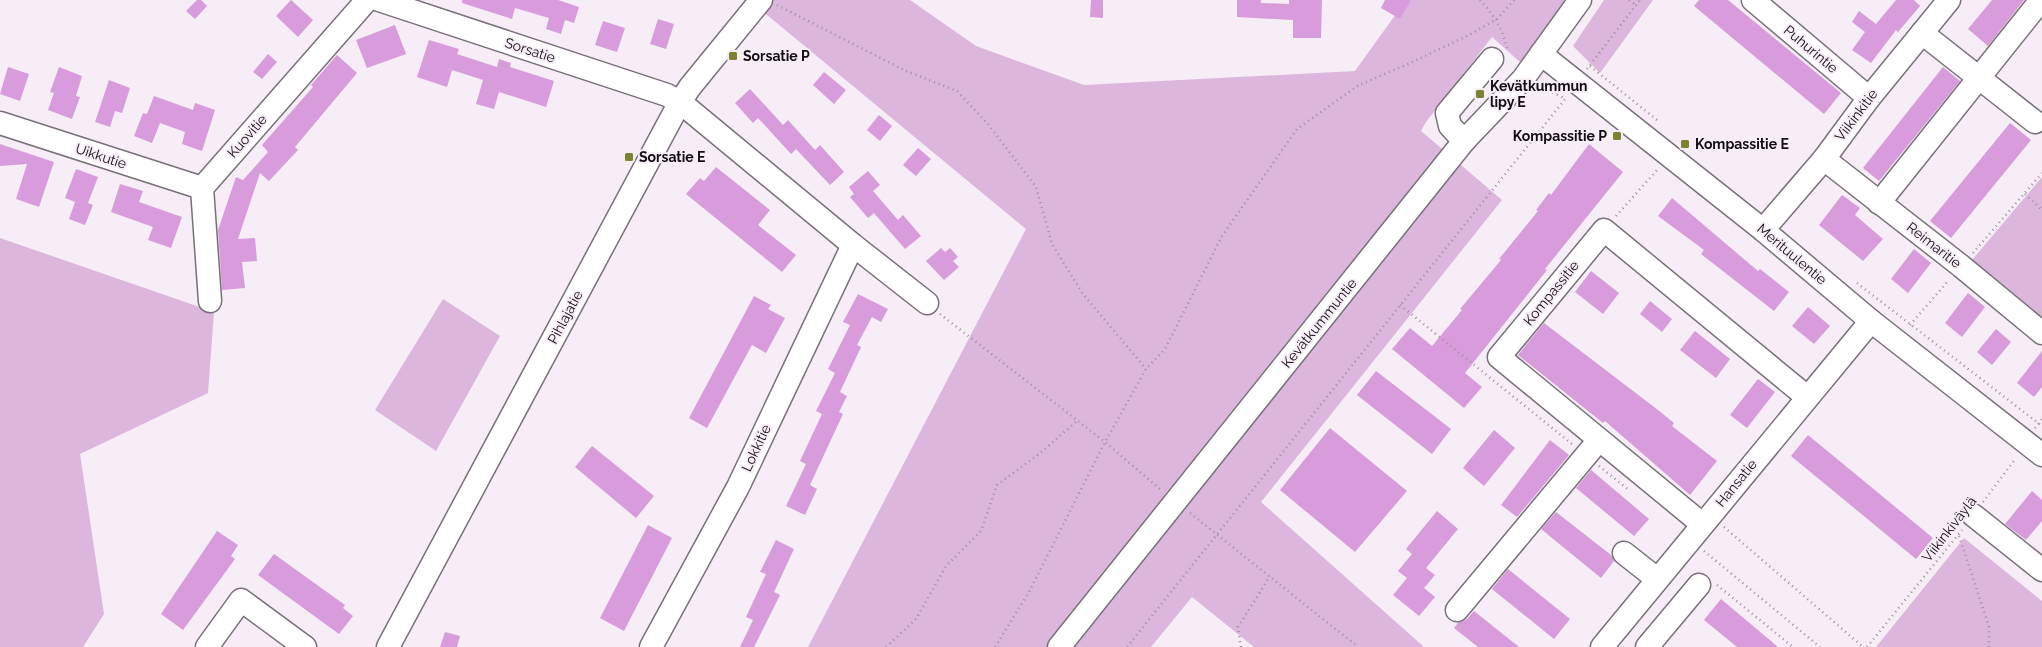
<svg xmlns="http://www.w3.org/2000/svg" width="2042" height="647" viewBox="0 0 2042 647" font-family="Raleway,sans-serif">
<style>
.green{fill:#dcb6dd}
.building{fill:#d89bdb}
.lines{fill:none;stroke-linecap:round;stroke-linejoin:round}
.minor-casing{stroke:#797179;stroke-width:25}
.path{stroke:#989198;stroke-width:2.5;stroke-dasharray:1 4;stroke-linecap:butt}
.minor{stroke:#fff;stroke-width:22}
.poi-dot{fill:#7a832f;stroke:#f6edf6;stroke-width:2}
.labels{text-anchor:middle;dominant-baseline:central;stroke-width:4;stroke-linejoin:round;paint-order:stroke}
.street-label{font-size:14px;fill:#110e11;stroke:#f6edf6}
.poi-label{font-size:14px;font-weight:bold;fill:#110e11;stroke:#f6edf6;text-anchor:start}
</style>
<rect width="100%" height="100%" fill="#f6edf6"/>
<g class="green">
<path d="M 749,0 L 910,0 L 976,46 L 1084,85 L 1355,71 L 1406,0 L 1576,0 L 1521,63 L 1492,37 L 1426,122 L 1421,131 L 1502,200 L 1261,502 L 1424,647 L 1254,647 L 1192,597 L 1151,647 L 808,647 L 1026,229 Z"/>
<path d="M 1604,0 L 1653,0 L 1600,73 L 1573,46 Z"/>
<path d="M 2042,177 L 2042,336 L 1961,273 Z"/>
<path d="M 0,238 L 214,312 L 208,393 L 80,454 L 104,614 L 83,647 L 0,647 Z"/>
<path d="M 443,299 L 500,336 L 436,451 L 375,410 Z"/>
<path d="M 1964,538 L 2042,601 L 2042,647 L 1876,647 Z"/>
</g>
<g class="building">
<path d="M 197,0 L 201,0 L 207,6 L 195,19 L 186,11 Z"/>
<path d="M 291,0 L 313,20 L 298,37 L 276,16 Z"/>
<path d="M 462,0 L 558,0 L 579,7 L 574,23 L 565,20 L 561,34 L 546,29 L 549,18 L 515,8 L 512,19 L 462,3 Z"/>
<path d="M 1091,0 L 1103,0 L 1103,18 L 1090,17 Z"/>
<path d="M 1237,0 L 1261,0 L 1261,3 L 1289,4 L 1289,0 L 1322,0 L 1321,38 L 1293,38 L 1293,20 L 1237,17 Z"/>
<path d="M 1385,0 L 1411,0 L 1400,19 L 1381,8 Z"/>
<path d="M 1699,0 L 1728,0 L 1841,93 L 1824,114 L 1694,6 Z"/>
<path d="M 1896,0 L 1914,0 L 1920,6 L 1898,32 L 1896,30 L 1871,63 L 1852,50 L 1865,32 L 1852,22 L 1859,11 L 1876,24 Z"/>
<path d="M 1992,0 L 2024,0 L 1988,46 L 1968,29 Z"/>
<path d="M 658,19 L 674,24 L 666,49 L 650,44 Z"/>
<path d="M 603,21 L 625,28 L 617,52 L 595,45 Z"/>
<path d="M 395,25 L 406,54 L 367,68 L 356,40 Z"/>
<path d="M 429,40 L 459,49 L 457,54 L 497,67 L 499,59 L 511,63 L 510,67 L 554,81 L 546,107 L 499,92 L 494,109 L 476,104 L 483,80 L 452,70 L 447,87 L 417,77 Z"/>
<path d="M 268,54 L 277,62 L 262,79 L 253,72 Z"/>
<path d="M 337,55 L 357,73 L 295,147 L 298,150 L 269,181 L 260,173 L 238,239 L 255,238 L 257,261 L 242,262 L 245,288 L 222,290 L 218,230 L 236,177 L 243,180 L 268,152 L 262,145 L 313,87 L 311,85 Z"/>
<path d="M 8,67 L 29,74 L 20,101 L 0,94 Z"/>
<path d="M 59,67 L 82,76 L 76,96 L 80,97 L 72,119 L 48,110 L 54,93 L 50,92 Z"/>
<path d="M 1943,67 L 1960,81 L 1879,181 L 1863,168 Z"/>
<path d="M 824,72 L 846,90 L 834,104 L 813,85 Z"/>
<path d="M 109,80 L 130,88 L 122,113 L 115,111 L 110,127 L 95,122 Z"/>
<path d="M 750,89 L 783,125 L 788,120 L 815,150 L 820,145 L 844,172 L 830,185 L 796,149 L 791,154 L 758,118 L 753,123 L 735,103 Z"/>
<path d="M 154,96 L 193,110 L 195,103 L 215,110 L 202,151 L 182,144 L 185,132 L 160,123 L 152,143 L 134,136 L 143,113 L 147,114 Z"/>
<path d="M 879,115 L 892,126 L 880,141 L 867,130 Z"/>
<path d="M 2010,123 L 2031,140 L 1951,238 L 1930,221 Z"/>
<path d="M 0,144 L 54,162 L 39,207 L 16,199 L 27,164 L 0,166 Z"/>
<path d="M 1589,144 L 1623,172 L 1545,269 L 1547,270 L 1465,373 L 1482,387 L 1464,408 L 1392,349 L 1410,328 L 1432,346 L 1462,310 L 1460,309 L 1501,260 L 1499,259 L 1538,211 L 1536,210 L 1549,193 L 1551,195 Z"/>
<path d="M 918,148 L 931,159 L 916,176 L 903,165 Z"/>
<path d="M 716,167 L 770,210 L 758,225 L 796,255 L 782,272 L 686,194 L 700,178 L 704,181 Z"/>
<path d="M 76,169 L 98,177 L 88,203 L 93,205 L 85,225 L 69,219 L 75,202 L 65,198 Z"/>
<path d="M 868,171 L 880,185 L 873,191 L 898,220 L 903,215 L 921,236 L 905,249 L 874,213 L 868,218 L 850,197 L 854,194 L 849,187 Z"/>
<path d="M 120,184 L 143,191 L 139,202 L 182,217 L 171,248 L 148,240 L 153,227 L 111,212 Z"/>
<path d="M 1842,195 L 1860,208 L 1855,215 L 1883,239 L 1863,261 L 1819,225 Z"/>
<path d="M 1672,198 L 1758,271 L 1760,269 L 1789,292 L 1774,311 L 1701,254 L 1704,250 L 1658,216 Z"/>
<path d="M 941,248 L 945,252 L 950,248 L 958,257 L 953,261 L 959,267 L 944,280 L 926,261 Z"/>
<path d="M 1914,249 L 1931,263 L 1908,293 L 1891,279 Z"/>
<path d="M 1591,271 L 1619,293 L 1603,314 L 1575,292 Z"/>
<path d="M 1968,293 L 1985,307 L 1962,337 L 1945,323 Z"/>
<path d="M 858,294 L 888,309 L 881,322 L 872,317 L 857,345 L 861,347 L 840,392 L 847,396 L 839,412 L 843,414 L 810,485 L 817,489 L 805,515 L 786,506 L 806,464 L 800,461 L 822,414 L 816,411 L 835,373 L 828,369 L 850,325 L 843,322 Z"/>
<path d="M 754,296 L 771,305 L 768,309 L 785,318 L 766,353 L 752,345 L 707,428 L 689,418 Z"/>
<path d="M 1650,301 L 1672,319 L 1662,332 L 1640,314 Z"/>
<path d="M 1808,307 L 1830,326 L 1814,344 L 1792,326 Z"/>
<path d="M 1544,323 L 1658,410 L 1674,423 L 1672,426 L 1717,461 L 1690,495 L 1605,421 L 1603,423 L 1518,355 Z"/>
<path d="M 1996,329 L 2011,342 L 1992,365 L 1977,352 Z"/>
<path d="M 1695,331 L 1730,359 L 1716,378 L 1680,350 Z"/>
<path d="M 2042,351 L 2042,387 L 2034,397 L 2017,383 Z"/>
<path d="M 1376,371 L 1451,429 L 1432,454 L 1357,395 Z"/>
<path d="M 1758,379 L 1775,392 L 1747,428 L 1730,415 Z"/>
<path d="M 1330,428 L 1407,491 L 1355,552 L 1280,490 Z"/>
<path d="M 1494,430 L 1515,448 L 1484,486 L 1463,468 Z"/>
<path d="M 1808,435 L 1933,538 L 1916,559 L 1791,456 Z"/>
<path d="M 1550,440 L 1569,455 L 1517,517 L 1501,505 Z"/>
<path d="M 592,446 L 654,496 L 636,518 L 575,467 Z"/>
<path d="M 1591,470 L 1649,519 L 1634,536 L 1576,488 Z"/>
<path d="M 2032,491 L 2042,500 L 2042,521 L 2026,540 L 2005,524 Z"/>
<path d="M 1437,511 L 1458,529 L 1426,568 L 1435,575 L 1424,588 L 1435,597 L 1419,616 L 1393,595 L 1407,578 L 1398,571 L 1412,554 L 1406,549 Z"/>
<path d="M 1556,512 L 1611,555 L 1614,561 L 1601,578 L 1541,529 Z"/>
<path d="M 648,525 L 672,538 L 624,631 L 600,618 Z"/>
<path d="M 217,531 L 238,545 L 231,556 L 235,559 L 183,630 L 161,614 Z"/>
<path d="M 776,540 L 794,549 L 774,592 L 780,595 L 754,647 L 740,647 L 753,620 L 746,617 L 766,574 L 760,572 Z"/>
<path d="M 274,554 L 345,605 L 343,608 L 353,616 L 339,634 L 258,575 Z"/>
<path d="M 1508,569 L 1570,619 L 1554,639 L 1492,589 Z"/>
<path d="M 1721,599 L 1778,647 L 1737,647 L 1704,620 Z"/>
<path d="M 1474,611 L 1519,647 L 1478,647 L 1454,628 L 1458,623 L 1467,619 Z"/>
<path d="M 445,632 L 460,636 L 457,647 L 440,647 Z"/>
</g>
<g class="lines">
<defs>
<g id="minor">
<path d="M 379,0 L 667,95 L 680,102 L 853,245 L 927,303"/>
<path d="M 1753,0 L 1869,98"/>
<path d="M 1922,33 L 2035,122"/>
<path d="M 1541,54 L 1763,230 L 1871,321 L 2042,455"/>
<path d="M 0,123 L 202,188"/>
<path d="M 1464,141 L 1450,126 L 1447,113 L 1492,59"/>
<path d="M 1824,159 L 1961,266 L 2042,333"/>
<path d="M 1879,203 L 2041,0"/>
<path d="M 1763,230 L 1824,159 L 1869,98 L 1949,0"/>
<path d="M 210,301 L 202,188 L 367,0"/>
<path d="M 1973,515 L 2042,570"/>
<path d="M 1702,524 L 1499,357 L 1604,230 L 1807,397"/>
<path d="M 1624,553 L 1657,579"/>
<path d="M 1457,610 L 1599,440"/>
<path d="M 207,647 L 241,600 L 305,647"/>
<path d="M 388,647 L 680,102 L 690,87 L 761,0"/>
<path d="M 651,647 L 738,487 L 853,245"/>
<path d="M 1059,647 L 1464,141 L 1523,79 L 1580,0"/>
<path d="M 1602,647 L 1871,321"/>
<path d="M 1647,647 L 1699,585"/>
</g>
</defs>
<use href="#minor" class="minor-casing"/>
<g class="path">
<path d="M 1480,0 C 1495,17 1501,25 1507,48"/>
<path d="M 1629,0 L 1636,5"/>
<path d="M 777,5 L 906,71 L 957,91 L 988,124 L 1036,187 L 1052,244 L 1083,294 L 1146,369"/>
<path d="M 1590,66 L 1657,120"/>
<path d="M 1587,69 L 1640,0"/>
<path d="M 1539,86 L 1564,98"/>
<path d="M 2025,194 L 2042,210"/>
<path d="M 1616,216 L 1658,169"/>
<path d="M 1973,253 L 2042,173"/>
<path d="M 1857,283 L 2042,426"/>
<path d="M 1400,305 L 1572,444"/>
<path d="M 940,314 L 1105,442 L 1161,490"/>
<path d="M 1910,325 L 1949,280"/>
<path d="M 2035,428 L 2042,419"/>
<path d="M 1599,466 L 1630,491"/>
<path d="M 1983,502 L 2016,458"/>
<path d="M 1190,513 L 1358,647"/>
<path d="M 1724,527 L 1863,647"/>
<path d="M 1959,536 L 1989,627 L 1989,647"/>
<path d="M 1704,551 L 1820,647"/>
<path d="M 1717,585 L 1793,647"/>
<path d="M 886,647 L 916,619 L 946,566 L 981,531 L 997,485 L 1039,454 L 1077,421"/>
<path d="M 995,647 L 1029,592 L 1105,442 L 1146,369 L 1165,349 L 1222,236 L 1297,129 L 1359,85 L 1408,64 L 1467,36 L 1497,19 L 1514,0"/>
<path d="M 1127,647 L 1566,98"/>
<path d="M 1241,647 L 1238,627 L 1270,576"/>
<path d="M 1867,647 L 1962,530"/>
</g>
<use href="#minor" class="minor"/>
</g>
<g class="poi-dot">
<rect x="728" y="51" width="10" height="10" rx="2.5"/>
<rect x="1475" y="89" width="10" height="10" rx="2.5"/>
<rect x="1612" y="131" width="10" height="10" rx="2.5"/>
<rect x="1680" y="139" width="10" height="10" rx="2.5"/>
<rect x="624" y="152" width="10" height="10" rx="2.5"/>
</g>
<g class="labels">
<g class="street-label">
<text transform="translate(1811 49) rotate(40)">Puhurintie</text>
<text transform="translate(530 50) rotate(18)">Sorsatie</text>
<text transform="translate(1856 115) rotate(-53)">Viikinkitie</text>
<text transform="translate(247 136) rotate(-49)">Kuovitie</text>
<text transform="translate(101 156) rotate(18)">Uikkutie</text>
<text transform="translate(1934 245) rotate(38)">Reimaritie</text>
<text transform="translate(1792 254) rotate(40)">Merituulentie</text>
<text transform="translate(1551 293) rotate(-51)">Kompassitie</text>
<text transform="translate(565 317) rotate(-62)">Pihlajatie</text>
<text transform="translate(1319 323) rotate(-51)">Kevätkummuntie</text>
<text transform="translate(756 448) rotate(-65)">Lokkitie</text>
<text transform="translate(1736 483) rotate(-51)">Hansatie</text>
<text transform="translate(1949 529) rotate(-52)">Viikinkiväylä</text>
</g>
<g class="poi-label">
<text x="743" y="56">Sorsatie P</text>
<text x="1490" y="86">Kevätkummun<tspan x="1490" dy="16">lipy E</tspan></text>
<text x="1607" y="136" text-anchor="end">Kompassitie P</text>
<text x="1695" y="144">Kompassitie E</text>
<text x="639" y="157">Sorsatie E</text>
</g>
</g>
</svg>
